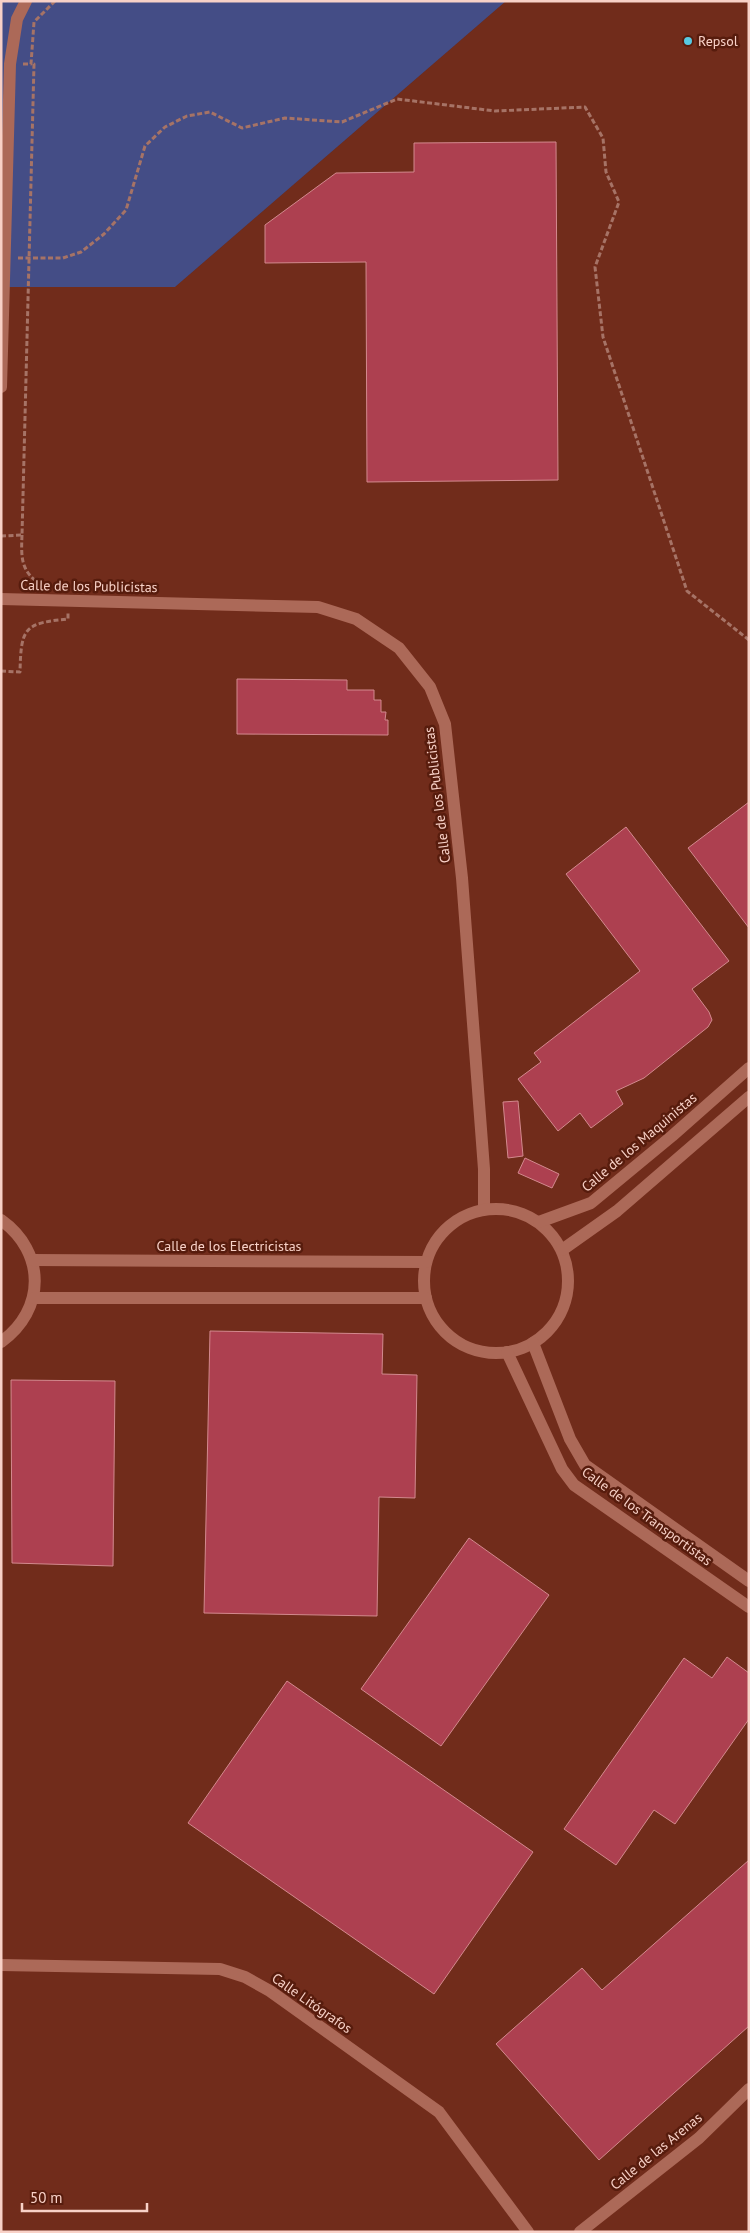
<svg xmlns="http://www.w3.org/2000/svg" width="750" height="2233" viewBox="0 0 750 2233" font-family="'PT Sans',sans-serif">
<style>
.built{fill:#712c1b}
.green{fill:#444d86}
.building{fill:#ad4050;stroke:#d3898e}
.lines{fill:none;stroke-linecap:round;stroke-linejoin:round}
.path{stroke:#a67366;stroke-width:3;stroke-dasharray:5 2.5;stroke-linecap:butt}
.minor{stroke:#ac6958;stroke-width:12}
.poi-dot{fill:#57c9e2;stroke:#571c0d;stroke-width:2}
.labels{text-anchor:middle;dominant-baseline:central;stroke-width:5;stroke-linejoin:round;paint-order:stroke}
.poi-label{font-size:14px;fill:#f8d1c7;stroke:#571c0d;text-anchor:start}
.street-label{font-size:14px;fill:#f8d1c7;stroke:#571c0d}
</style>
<rect width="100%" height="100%" fill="#642718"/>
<path class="built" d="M 506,1 L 749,1 L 749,2232 L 1,2232 L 1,287 L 175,287 Z"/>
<path class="green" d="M 1,1 L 506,1 L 175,287 L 1,287 Z"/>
<g class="building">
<path d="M 556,142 L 558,480 L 367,482 L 366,262 L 265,263 L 265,225 L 336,173 L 414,172 L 414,143 Z"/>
<path d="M 237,679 L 347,680 L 347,690 L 374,690 L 374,700 L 381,700 L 381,712 L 386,712 L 385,720 L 388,720 L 388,735 L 237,734 Z"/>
<path d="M 749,802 L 749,928 L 688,848 Z"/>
<path d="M 626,827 L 729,961 L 692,989 L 709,1012 L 712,1020 L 708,1027 L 644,1078 L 616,1091 L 623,1104 L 591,1128 L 580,1113 L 558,1131 L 518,1079 L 541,1062 L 534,1053 L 640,971 L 566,874 Z"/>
<path d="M 518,1101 L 523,1156 L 508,1158 L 503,1102 Z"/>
<path d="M 525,1158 L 559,1174 L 552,1188 L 518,1173 Z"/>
<path d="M 210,1331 L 383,1334 L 382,1374 L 417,1375 L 415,1498 L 379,1497 L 377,1616 L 204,1613 Z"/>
<path d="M 11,1380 L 115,1381 L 113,1566 L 12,1563 Z"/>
<path d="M 469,1538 L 549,1595 L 441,1746 L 361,1689 Z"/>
<path d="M 727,1657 L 749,1673 L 749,1719 L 675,1824 L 654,1810 L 616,1865 L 564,1829 L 684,1658 L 712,1678 Z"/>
<path d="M 287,1681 L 533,1852 L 434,1994 L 188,1823 Z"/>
<path d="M 749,1860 L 749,2026 L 599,2160 L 496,2044 L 582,1968 L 602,1990 Z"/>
</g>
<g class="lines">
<g class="path">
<path d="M 23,64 L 31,64 L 34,22 L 55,1"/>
<path d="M 18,258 L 63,258 L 81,252 L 104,234 L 126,210 L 145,146 L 165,127 L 187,116 L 210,112 L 242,128 L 285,118 L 342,122 L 397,99 L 495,111 L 585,107 L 603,138 L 606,172 L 619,202 L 595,267 L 603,337 L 687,591 L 749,640"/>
<path d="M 22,535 C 21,560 21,571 42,586"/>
<path d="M 1,536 L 22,535 L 34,64 L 31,64"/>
<path d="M 1,671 L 20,672 C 21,628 24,623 68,619 L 68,613"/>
</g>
<g class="minor">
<path d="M 1,387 L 10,64 L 17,19 L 26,1"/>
<path d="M 1,599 L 318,607 L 356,619 L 399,648 L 430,687 L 445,724 L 462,878 L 484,1169 L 484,1209"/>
<circle cx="496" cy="1281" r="72"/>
<path d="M 1,1220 C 46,1252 46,1310 1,1342"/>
<path d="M 539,1222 L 591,1203 L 672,1136 L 749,1068"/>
<path d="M 562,1250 L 617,1211 L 749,1097"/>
<path d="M 32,1260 L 426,1262"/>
<path d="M 34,1298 L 426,1298"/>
<path d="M 533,1343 L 570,1439 L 585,1465 L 749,1581"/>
<path d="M 507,1352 L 562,1469 L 574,1485 L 749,1607"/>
<path d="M 1,1965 L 220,1969 L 245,1977 L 270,1991 L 439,2112 L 528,2232"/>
<path d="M 580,2232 L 699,2138 L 749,2089"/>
</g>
</g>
<circle class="poi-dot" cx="688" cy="41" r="5"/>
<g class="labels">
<g class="poi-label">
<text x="698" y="41">Repsol</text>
</g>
<g class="street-label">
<text transform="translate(89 586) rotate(1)">Calle de los Publicistas</text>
<text transform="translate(437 795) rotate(-97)">Calle de los Publicistas</text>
<text transform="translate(639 1142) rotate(-40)">Calle de los Maquinistas</text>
<text x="229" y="1246">Calle de los Electricistas</text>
<text transform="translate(647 1516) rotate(36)">Calle de los Transportistas</text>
<text transform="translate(312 2003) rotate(35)">Calle Litógrafos</text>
<text transform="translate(656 2151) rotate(-39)">Calle de las Arenas</text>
</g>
</g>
<rect width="750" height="2233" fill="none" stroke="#f8d1c7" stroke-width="5"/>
<path d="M22 2203v8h125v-8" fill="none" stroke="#f8d1c7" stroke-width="2.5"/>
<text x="30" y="2203" font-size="15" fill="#f8d1c7" stroke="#571c0d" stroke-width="4" paint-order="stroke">50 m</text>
</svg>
